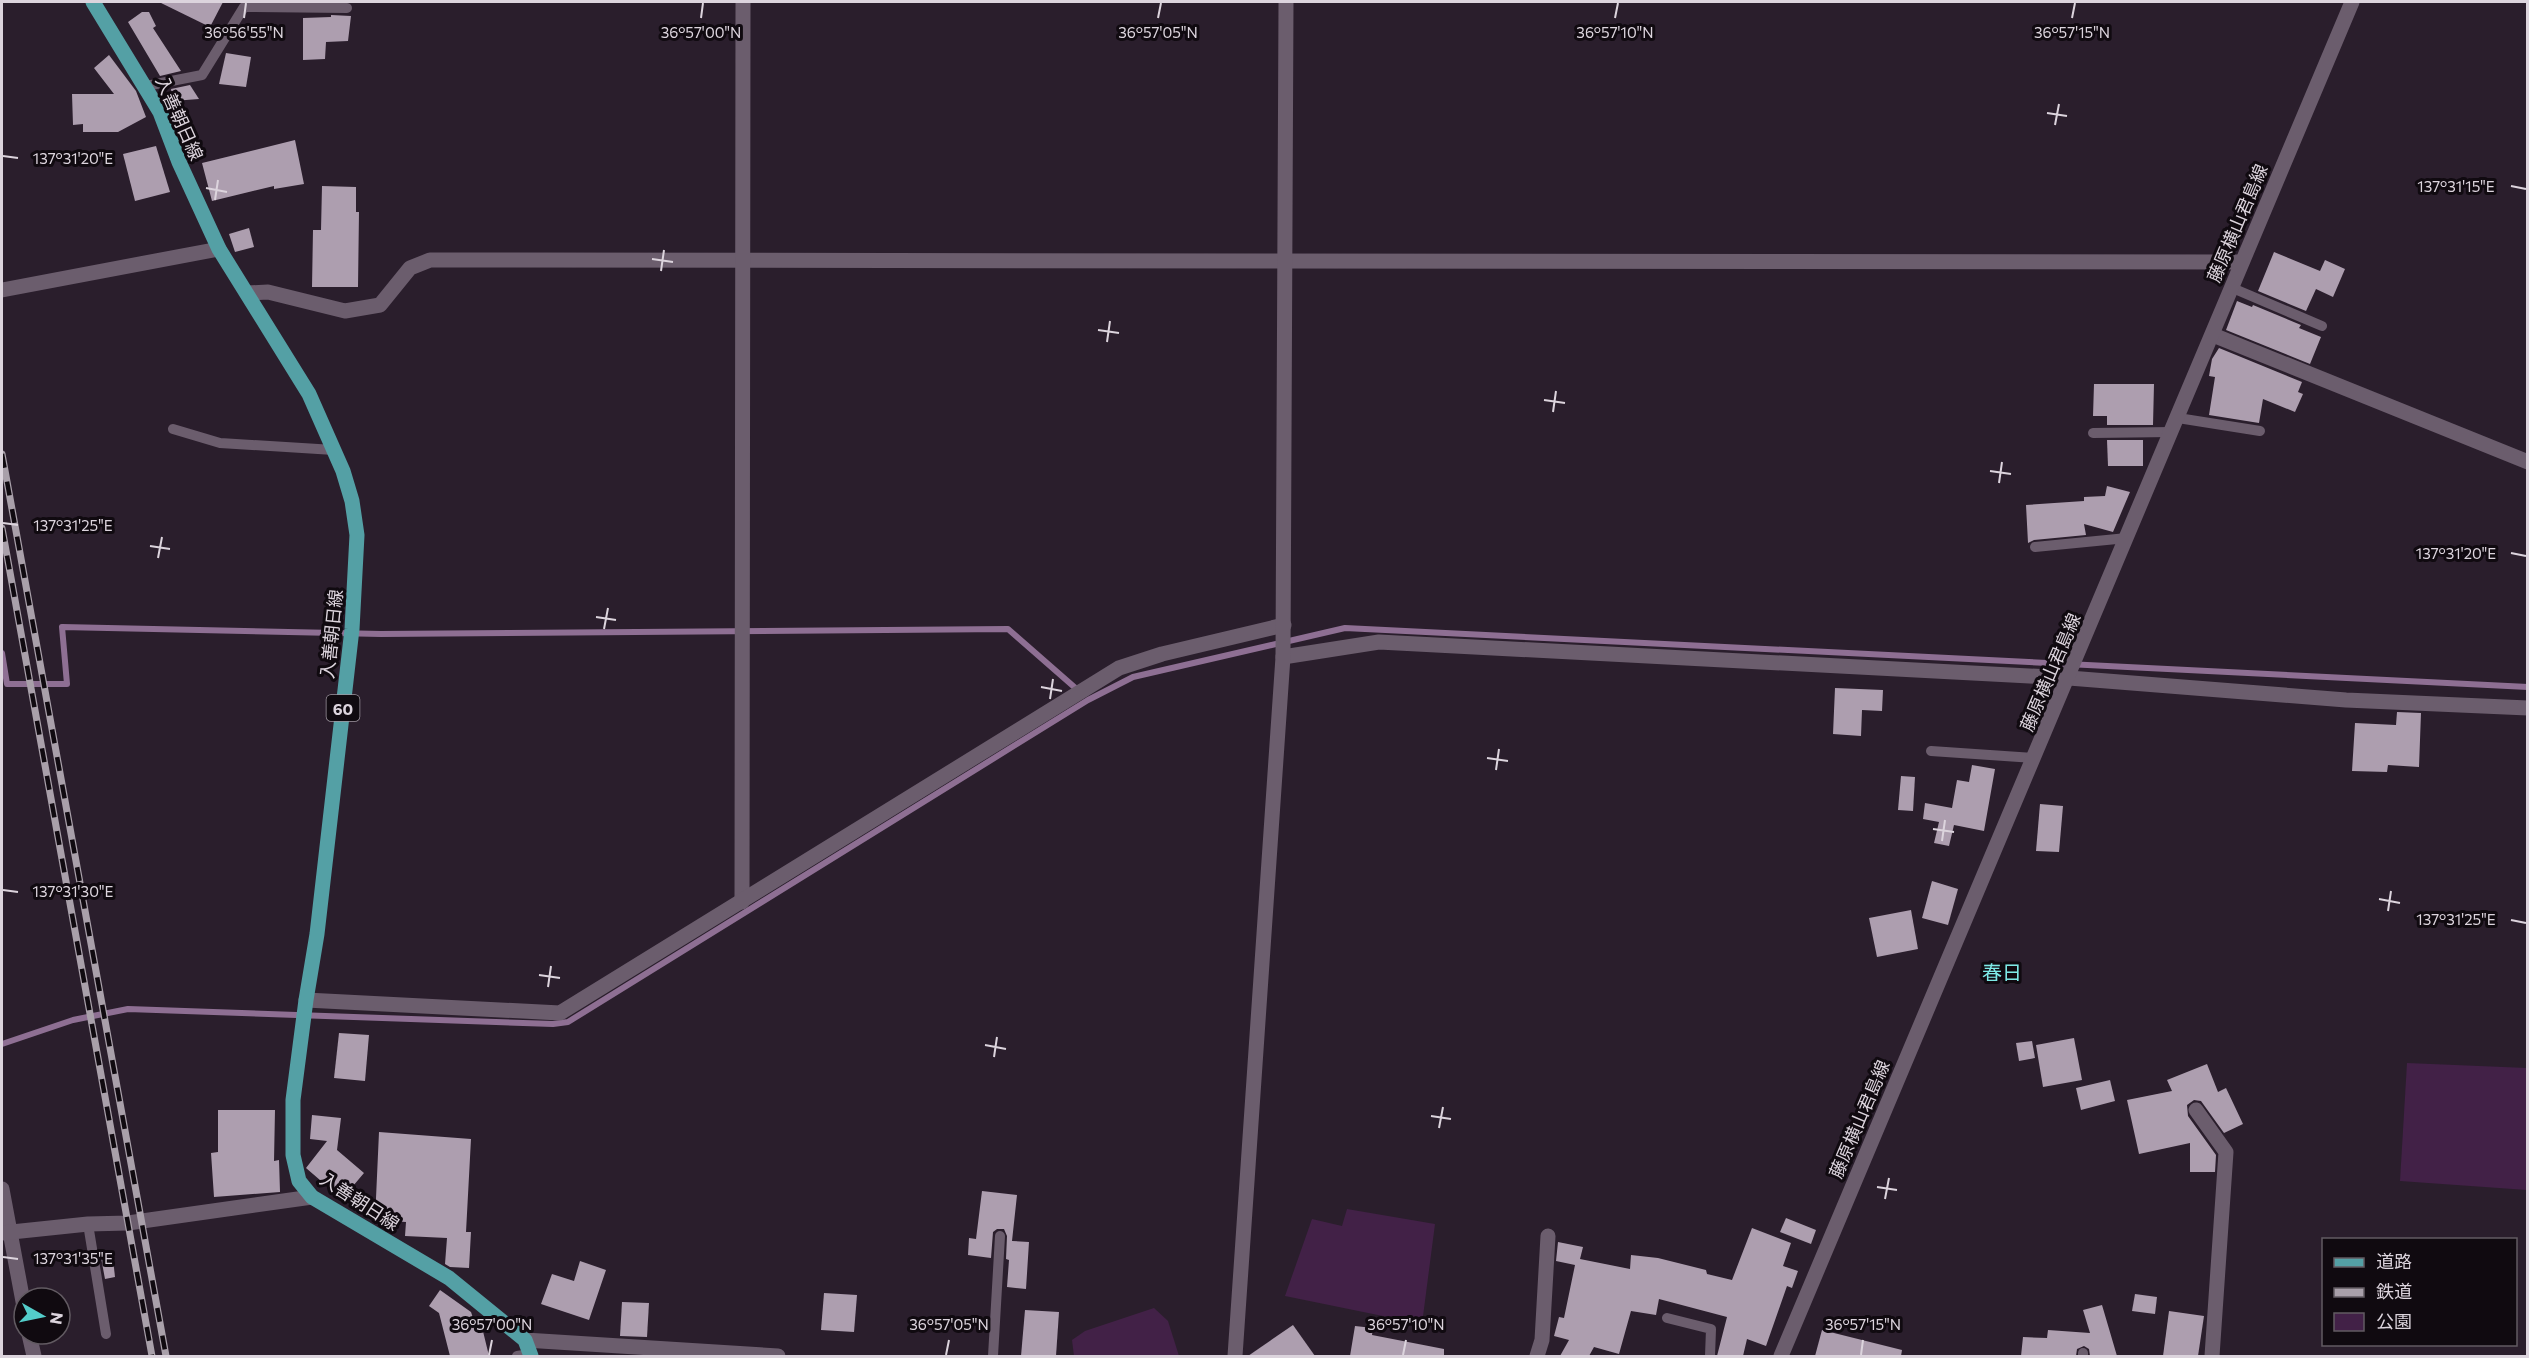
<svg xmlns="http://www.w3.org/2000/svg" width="2529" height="1358" viewBox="0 0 2529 1358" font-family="Commissioner,'Noto Sans JP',sans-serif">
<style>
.green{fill:#422147}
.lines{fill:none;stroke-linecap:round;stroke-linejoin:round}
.stream{stroke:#8e6f93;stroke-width:6}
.building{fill:#ad9eaf}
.service{stroke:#6b5d6d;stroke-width:10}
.minor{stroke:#6b5d6d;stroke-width:15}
.tertiary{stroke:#6b5d6d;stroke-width:15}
.secondary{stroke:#6b5d6d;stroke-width:15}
.primary{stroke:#54a0a5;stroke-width:15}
.rail-casing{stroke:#a9a0aa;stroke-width:7}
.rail{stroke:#100a10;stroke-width:4.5;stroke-dasharray:14;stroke-linecap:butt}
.ticks{fill:none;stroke:#dcd4dd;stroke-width:2}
.labels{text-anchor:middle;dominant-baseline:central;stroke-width:6;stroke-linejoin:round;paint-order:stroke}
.shield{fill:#100a10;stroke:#9f97a0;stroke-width:1.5}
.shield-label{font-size:16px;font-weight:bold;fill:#dcd4dd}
.street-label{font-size:18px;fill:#dcd4dd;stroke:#100a10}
.neighbourhood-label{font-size:20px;fill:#7ee9e6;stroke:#100a10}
.ticks-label{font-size:15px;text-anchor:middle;fill:#dcd4dd;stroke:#100a10;stroke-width:6;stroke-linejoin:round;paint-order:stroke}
</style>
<rect width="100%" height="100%" fill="#2a1e2c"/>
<g class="green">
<path d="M 2407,1063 L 2527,1068 L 2527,1190 L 2400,1181 Z"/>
<path d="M 1347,1209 L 1435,1224 L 1422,1324 L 1285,1296 L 1312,1219 L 1342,1226 Z"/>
<path d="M 1154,1308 L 1168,1321 L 1179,1356 L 1074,1356 L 1072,1340 L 1085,1331 Z"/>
</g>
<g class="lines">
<g class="stream">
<path d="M 2,653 L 7,684 L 67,684 L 62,627 L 381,634 L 1008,629 L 1080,692"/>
<path d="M 2,1044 L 73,1020 L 128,1009 L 553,1024 L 568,1022 L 1088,700 L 1133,677 L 1345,628 L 2528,687"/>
</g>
</g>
<g class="building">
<path d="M 159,2 L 223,2 L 210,27 Z"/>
<path d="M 142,12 L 149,12 L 156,26 L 153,28 L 181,71 L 160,76 L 128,22 Z"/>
<path d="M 331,15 L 351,16 L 348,41 L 326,42 L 325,59 L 303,60 L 303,18 L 331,17 Z"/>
<path d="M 226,53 L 251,57 L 246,87 L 219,84 Z"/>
<path d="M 109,55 L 136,91 L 146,117 L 118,132 L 83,132 L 83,124 L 73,125 L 72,94 L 114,94 L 94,68 Z"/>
<path d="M 190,85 L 199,99 L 173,101 L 171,89 Z"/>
<path d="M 295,140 L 304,184 L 274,189 L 274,186 L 212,201 L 202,163 Z"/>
<path d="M 156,146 L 170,192 L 135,201 L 123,154 Z"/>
<path d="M 322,186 L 356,187 L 356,212 L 359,212 L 358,287 L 312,287 L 313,230 L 321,230 Z"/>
<path d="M 249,228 L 254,247 L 235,252 L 229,234 Z"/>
<path d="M 2274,252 L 2320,271 L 2325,260 L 2345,269 L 2333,297 L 2316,289 L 2306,311 L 2258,291 Z"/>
<path d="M 2237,301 L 2252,307 L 2253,305 L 2301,325 L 2299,328 L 2321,337 L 2310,364 L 2226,330 Z"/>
<path d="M 2219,348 L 2302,382 L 2298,392 L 2303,394 L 2295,412 L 2263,399 L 2259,423 L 2209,415 L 2215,377 L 2209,376 L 2212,359 Z"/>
<path d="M 2094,384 L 2154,384 L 2153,425 L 2107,425 L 2107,416 L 2093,416 Z"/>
<path d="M 2107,440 L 2143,440 L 2143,466 L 2108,466 Z"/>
<path d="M 2107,486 L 2130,492 L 2113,532 L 2084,524 L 2086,535 L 2034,540 L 2028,543 L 2026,505 L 2084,501 L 2084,497 L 2105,496 Z"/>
<path d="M 1835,688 L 1883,690 L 1882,711 L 1862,710 L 1861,736 L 1833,734 Z"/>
<path d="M 2397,712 L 2421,713 L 2419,767 L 2388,765 L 2387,772 L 2352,771 L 2355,723 L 2396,725 Z"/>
<path d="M 1972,765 L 1995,769 L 1984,831 L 1954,825 L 1949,846 L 1934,843 L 1939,822 L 1923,819 L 1925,803 L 1952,808 L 1957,780 L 1969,782 Z"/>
<path d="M 1901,776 L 1915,777 L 1913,811 L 1898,810 Z"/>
<path d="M 2040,804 L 2063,806 L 2059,852 L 2036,851 Z"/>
<path d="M 1932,881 L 1958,889 L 1948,925 L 1922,918 Z"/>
<path d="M 1911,910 L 1918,949 L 1877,957 L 1869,918 Z"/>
<path d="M 339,1033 L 369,1035 L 365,1081 L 334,1078 Z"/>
<path d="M 2074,1038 L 2082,1080 L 2043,1087 L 2036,1045 Z"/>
<path d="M 2032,1041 L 2035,1058 L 2019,1061 L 2016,1043 Z"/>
<path d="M 2207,1064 L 2218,1092 L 2226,1088 L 2243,1124 L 2224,1133 L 2201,1101 L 2194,1100 L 2187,1105 L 2188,1116 L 2216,1155 L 2215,1172 L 2190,1172 L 2190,1143 L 2139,1154 L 2127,1100 L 2172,1091 L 2167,1080 Z"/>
<path d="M 2110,1080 L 2115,1101 L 2081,1110 L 2076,1088 Z"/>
<path d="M 218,1110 L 275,1110 L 274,1161 L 279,1160 L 280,1192 L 214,1197 L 211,1153 L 218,1152 Z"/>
<path d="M 312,1115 L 341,1118 L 337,1150 L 364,1173 L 342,1199 L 306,1168 L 327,1141 L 310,1139 Z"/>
<path d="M 379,1132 L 471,1139 L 466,1232 L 471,1232 L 469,1268 L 450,1267 L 445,1264 L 447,1238 L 405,1236 L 406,1222 L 375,1220 Z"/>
<path d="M 982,1191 L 1017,1195 L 1012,1241 L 1029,1242 L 1026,1289 L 1007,1287 L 1009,1260 L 1006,1259 L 1007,1236 L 1004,1229 L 997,1229 L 993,1232 L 991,1258 L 968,1255 L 969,1238 L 976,1239 Z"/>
<path d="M 1786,1218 L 1816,1230 L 1811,1244 L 1780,1232 Z"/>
<path d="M 1752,1228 L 1791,1243 L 1783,1266 L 1798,1271 L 1792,1288 L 1787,1286 L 1766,1346 L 1747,1339 L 1743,1356 L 1717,1356 L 1727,1317 L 1659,1299 L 1656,1315 L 1631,1311 L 1619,1354 L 1594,1347 L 1589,1356 L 1560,1356 L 1569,1340 L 1554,1336 L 1559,1317 L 1564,1318 L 1575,1265 L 1556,1261 L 1558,1242 L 1583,1247 L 1580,1259 L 1630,1269 L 1631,1255 L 1658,1258 L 1706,1270 L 1707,1274 L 1732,1280 Z"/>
<path d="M 112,1250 L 115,1277 L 105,1279 L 100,1252 Z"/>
<path d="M 580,1261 L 606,1270 L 589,1320 L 541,1304 L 552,1274 L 574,1281 Z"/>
<path d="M 440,1290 L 471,1312 L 475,1324 L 481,1323 L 489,1356 L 450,1356 L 439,1313 L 429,1306 Z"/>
<path d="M 824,1293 L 857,1295 L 854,1332 L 821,1330 Z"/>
<path d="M 2135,1294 L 2157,1297 L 2155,1314 L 2132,1311 Z"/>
<path d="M 622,1302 L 649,1303 L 647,1337 L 620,1336 Z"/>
<path d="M 2102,1305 L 2117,1356 L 2090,1356 L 2089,1349 L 2084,1346 L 2077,1349 L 2076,1356 L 2021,1356 L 2023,1337 L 2047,1338 L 2048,1330 L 2090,1333 L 2083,1310 Z"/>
<path d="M 1025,1310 L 1059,1312 L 1056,1356 L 1021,1356 Z"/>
<path d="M 2169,1311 L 2204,1316 L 2198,1356 L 2163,1356 Z"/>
<path d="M 1293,1325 L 1315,1356 L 1248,1356 Z"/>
<path d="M 1355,1326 L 1373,1328 L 1372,1335 L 1444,1349 L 1444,1356 L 1350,1356 Z"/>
<path d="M 1822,1330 L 1902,1350 L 1901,1356 L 1815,1356 Z"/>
</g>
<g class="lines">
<g class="service">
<path d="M 146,86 L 202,75 L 244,7 L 347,8"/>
<path d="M 2230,287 L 2322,326"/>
<path d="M 2178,418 L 2260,431"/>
<path d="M 173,429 L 220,443 L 334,450"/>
<path d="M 2093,433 L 2172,432"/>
<path d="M 2035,547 L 2127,538"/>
<path d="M 1931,751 L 2034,758"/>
<path d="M 88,1224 L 106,1334"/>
<path d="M 1667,1318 L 1711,1329 L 1710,1356"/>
<path d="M 517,1356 L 530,1354"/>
<path d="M 993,1356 L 1000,1236"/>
<path d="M 2083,1356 L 2083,1353"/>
</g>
<g class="minor">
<path d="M 2,290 L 219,249"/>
<path d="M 248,293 L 268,292 L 345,311 L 380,305 L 410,268 L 430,260 L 2242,262"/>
<path d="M 2213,335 L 2528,462"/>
<path d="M 1283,657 L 1379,642 L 2069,678 L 2346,700 L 2528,708"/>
<path d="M 742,902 L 743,2"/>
<path d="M 306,1000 L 560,1013 L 1119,668 L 1162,654 L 1284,625"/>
<path d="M 2196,1110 L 2226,1152 L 2212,1356"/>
<path d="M 2,1189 L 24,1307"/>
<path d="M 2,1233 L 88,1224 L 128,1223 L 312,1197"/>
<path d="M 29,1334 L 34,1356"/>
<path d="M 1537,1356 L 1542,1340 L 1548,1236"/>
</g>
<g class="tertiary">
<path d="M 525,1340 L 778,1356"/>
<path d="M 1235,1356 L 1283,657 L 1286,2"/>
</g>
<path class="secondary" d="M 1781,1356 L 2352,2"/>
<path class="primary" d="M 93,2 L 160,112 L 179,162 L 219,249 L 309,394 L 343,471 L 352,501 L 357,535 L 352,629 L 317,934 L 306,1000 L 293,1100 L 293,1155 L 299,1181 L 312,1197 L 449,1278 L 525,1340 L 531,1356"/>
<defs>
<g id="rail">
<path d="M 2,454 L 166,1356"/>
<path d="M 2,528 L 152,1356"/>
</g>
</defs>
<use href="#rail" class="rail-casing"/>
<use href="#rail" class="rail"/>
</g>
<path class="ticks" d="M 244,18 L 246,3M 701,18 L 703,3M 1158,18 L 1161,3M 1615,18 L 1618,3M 2072,18 L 2075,3M 2047,113 L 2067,116M 2055,125 L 2059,104M 3,156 L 18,158M 2511,186 L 2526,189M 206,188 L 227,192M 215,200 L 218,180M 652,259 L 673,262M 661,271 L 664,250M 1098,330 L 1119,333M 1107,342 L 1110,321M 1544,400 L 1565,403M 1553,412 L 1556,391M 1990,471 L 2011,474M 1999,483 L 2002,462M 3,523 L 18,525M 150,546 L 170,549M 2511,553 L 2526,556M 158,558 L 162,537M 596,617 L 616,620M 604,629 L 608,608M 1041,687 L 1062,691M 1050,699 L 1053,679M 1487,758 L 1508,761M 1496,770 L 1499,749M 1933,829 L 1954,832M 1942,841 L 1945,820M 3,890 L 18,892M 2379,899 L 2400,903M 2388,911 L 2391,891M 2511,920 L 2526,923M 539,975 L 560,978M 548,987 L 551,966M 985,1045 L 1006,1049M 994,1057 L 997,1037M 1431,1116 L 1451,1119M 1439,1128 L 1443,1107M 1877,1187 L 1897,1190M 1885,1199 L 1889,1178M 3,1257 L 18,1259M 489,1355 L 492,1340M 946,1355 L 949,1340M 1403,1355 L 1406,1340M 1861,1355 L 1863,1340"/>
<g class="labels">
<rect class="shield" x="326.5" y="695" width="33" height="26" rx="4.5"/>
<g class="shield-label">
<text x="343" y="708">60</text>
</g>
<g class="street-label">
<text transform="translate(180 118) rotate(66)">入善朝日線</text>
<text transform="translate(2237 223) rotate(-67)">藤原横山君島線</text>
<text transform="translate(331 634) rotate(-84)">入善朝日線</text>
<text transform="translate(2050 672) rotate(-67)">藤原横山君島線</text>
<text transform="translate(1859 1119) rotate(-67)">藤原横山君島線</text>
<text transform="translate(360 1201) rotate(33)">入善朝日線</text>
</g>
<g class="neighbourhood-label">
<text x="2002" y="972">春日</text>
</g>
</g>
<g class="ticks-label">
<text x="244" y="38">36°56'55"N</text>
<text x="701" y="38">36°57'00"N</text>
<text x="1158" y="38">36°57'05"N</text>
<text x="1615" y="38">36°57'10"N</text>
<text x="2072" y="38">36°57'15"N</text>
<text x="73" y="164">137°31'20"E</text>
<text x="2456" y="192">137°31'15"E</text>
<text x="73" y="531">137°31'25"E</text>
<text x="2456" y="559">137°31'20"E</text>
<text x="73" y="897">137°31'30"E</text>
<text x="2456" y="925">137°31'25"E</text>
<text x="73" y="1264">137°31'35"E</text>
<text x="492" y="1330">36°57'00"N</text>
<text x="949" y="1330">36°57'05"N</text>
<text x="1406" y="1330">36°57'10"N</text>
<text x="1863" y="1330">36°57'15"N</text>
</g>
<rect width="2529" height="1358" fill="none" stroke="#dcd4dd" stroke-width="6"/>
<rect x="2322" y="1238" width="195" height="108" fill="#100a10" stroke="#625b62" stroke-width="1.5"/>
<rect x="2334" y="1258" width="30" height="9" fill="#54a0a5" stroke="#625b62" stroke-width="1.5"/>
<text x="2376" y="1268" font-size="18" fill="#dcd4dd">道路</text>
<rect x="2334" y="1288" width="30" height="9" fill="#a9a0aa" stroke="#625b62" stroke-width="1.5"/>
<text x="2376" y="1298" font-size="18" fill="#dcd4dd">鉄道</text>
<rect x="2334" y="1313" width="30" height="18" fill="#422147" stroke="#625b62" stroke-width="1.5"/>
<text x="2376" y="1328" font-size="18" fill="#dcd4dd">公園</text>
<g transform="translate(42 1316) rotate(99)"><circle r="28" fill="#100a10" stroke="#625b62" stroke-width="1.5"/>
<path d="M0-4.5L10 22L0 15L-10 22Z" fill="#53cdca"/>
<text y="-9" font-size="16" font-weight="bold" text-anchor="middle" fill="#dcd4dd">N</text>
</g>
</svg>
